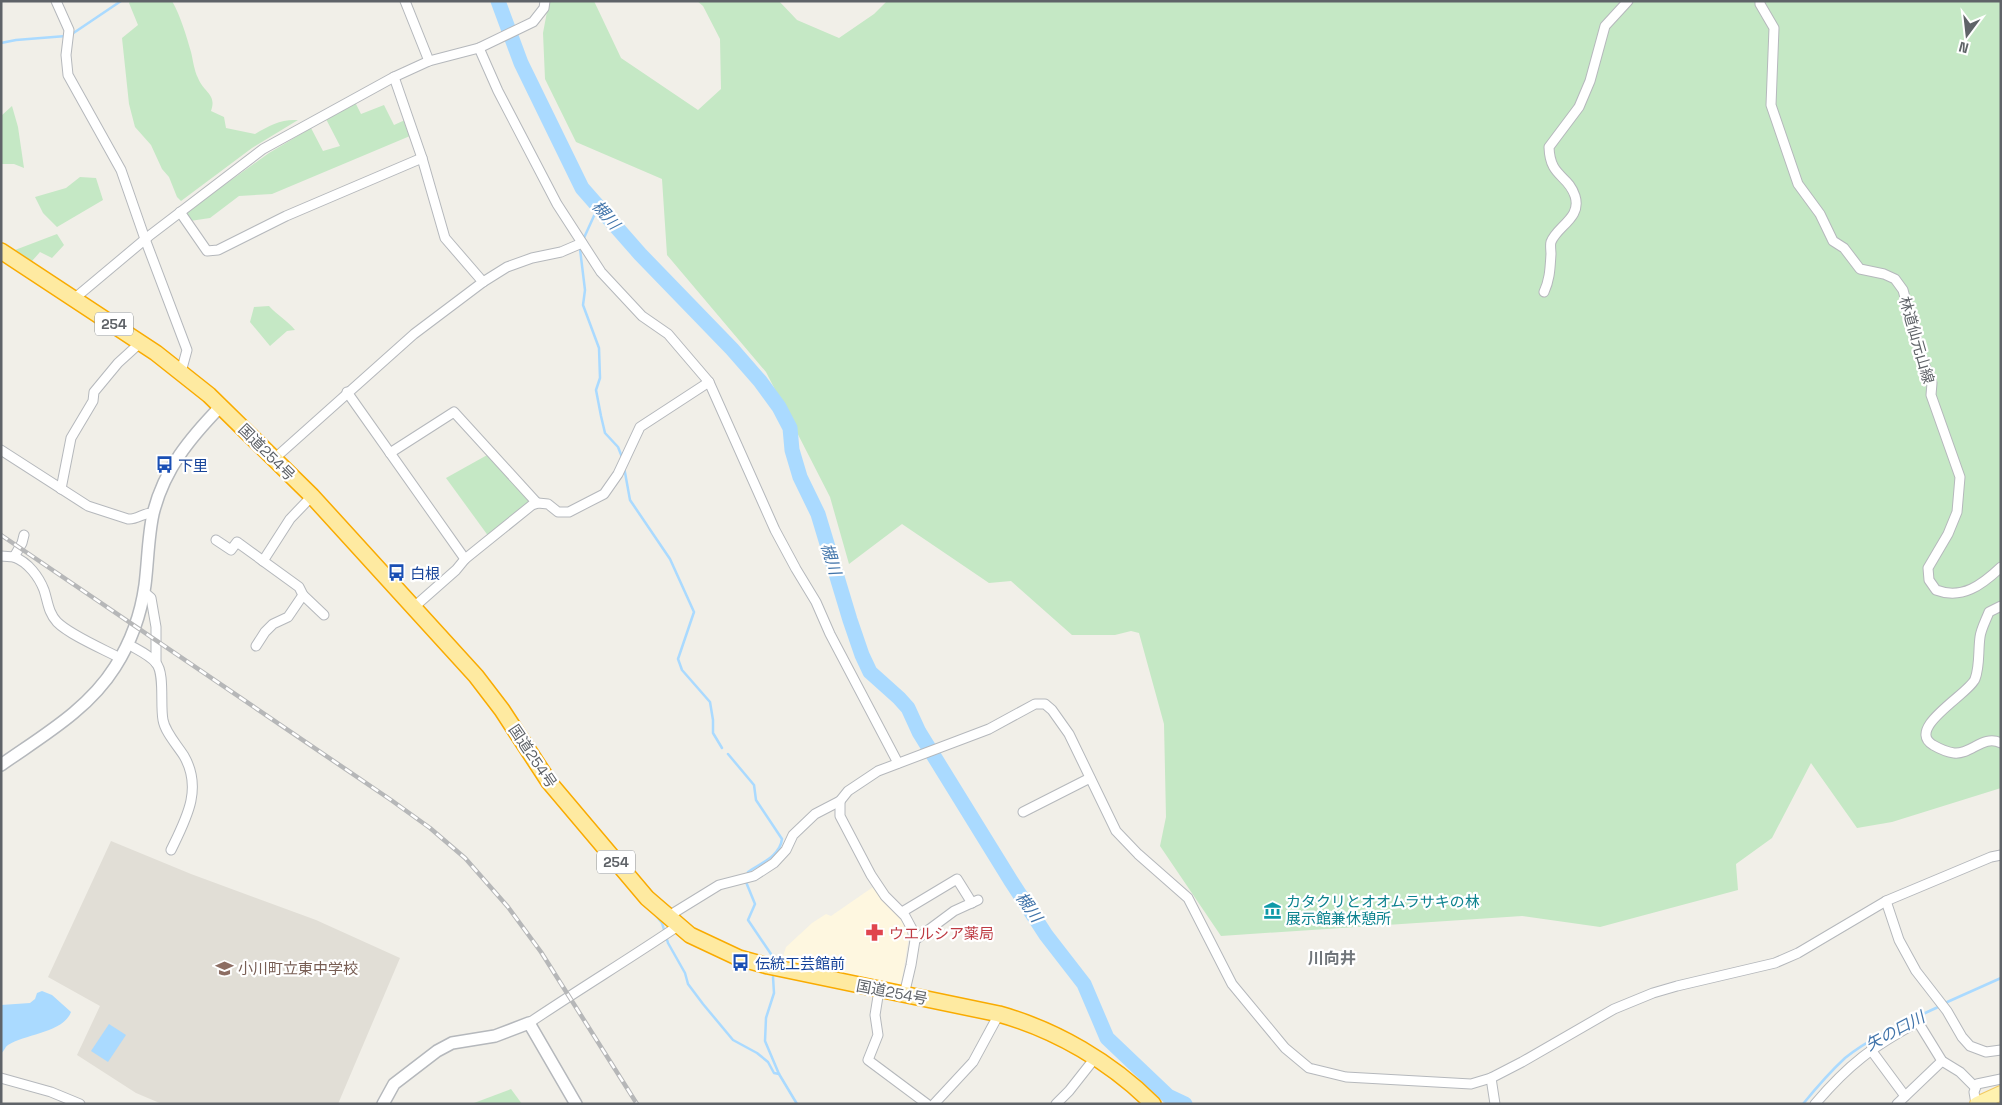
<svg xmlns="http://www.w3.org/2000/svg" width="2002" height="1105" viewBox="0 0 2002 1105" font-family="'Space Grotesk','Noto Sans JP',sans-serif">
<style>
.commercial{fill:#fef7e0}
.education{fill:#e1ded6}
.green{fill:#c5e8c5}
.water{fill:#aadaff}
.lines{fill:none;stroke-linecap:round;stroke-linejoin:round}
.stream{stroke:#aadaff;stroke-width:2.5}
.river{stroke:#aadaff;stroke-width:15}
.minor-casing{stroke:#b5b8bc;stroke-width:11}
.tertiary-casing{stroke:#b5b8bc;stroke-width:14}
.primary-casing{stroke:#f2c960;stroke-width:16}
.trunk-casing{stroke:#f9ab00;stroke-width:18}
.minor{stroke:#fff;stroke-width:9}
.tertiary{stroke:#fff;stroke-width:11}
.primary{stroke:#fff2af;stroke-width:14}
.trunk{stroke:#feeaa1;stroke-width:15}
.rail-casing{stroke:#b6b7b8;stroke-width:4.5}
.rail{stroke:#fff;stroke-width:2.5;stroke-dasharray:8;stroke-linecap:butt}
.labels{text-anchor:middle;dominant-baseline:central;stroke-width:4.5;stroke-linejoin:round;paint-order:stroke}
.shield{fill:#fff;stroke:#8f9295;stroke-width:1}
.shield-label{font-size:14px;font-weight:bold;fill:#5f6368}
.street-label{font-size:15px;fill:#5f6368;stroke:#fff}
.transit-label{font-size:15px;fill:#164399;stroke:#fff;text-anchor:start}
.culture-label{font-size:15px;fill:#0d838f;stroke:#fff;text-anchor:start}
.health-label{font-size:15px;fill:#be3a42;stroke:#fff;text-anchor:start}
.education-label{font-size:15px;fill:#785e54;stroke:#fff;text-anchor:start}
.water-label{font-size:16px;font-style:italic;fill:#4174aa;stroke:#fff}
.neighbourhood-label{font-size:16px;font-weight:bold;fill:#70757a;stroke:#fff}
</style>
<rect width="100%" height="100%" fill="#f1efe8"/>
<path class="commercial" d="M 873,887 L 909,927 L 909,936 L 901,986 L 897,987 L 781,963 L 786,947 L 812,923 L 826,914 L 831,916 Z"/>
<path class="education" d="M 111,841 L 191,874 L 316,920 L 400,958 L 338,1104 L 162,1104 L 136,1093 L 77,1055 L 100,1006 L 48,977 Z"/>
<g class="green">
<path d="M 130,1 L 172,1 C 181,17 186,35 191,52 C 193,60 194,70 198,78 C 204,93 217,94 211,111 L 224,117 L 226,128 L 255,134 C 270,125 281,119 298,120 L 252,148 L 181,201 L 177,197 L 169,177 L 162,169 L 151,145 L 135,127 L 129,104 L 122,38 L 138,25 L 129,3 Z"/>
<path d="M 549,1 L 594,1 L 621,58 L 698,110 L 721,89 L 720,39 L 703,6 L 697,1 L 779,1 L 797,20 L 839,38 L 874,14 L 887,1 L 2001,1 L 2001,788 L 1892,822 L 1857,828 L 1811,763 L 1772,838 L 1736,864 L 1738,890 L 1600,927 L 1522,916 L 1221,936 L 1160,846 L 1166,817 L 1164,724 L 1139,633 L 1131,631 L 1115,635 L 1072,635 L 1011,581 L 989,583 L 902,524 L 849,564 L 830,497 L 766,372 L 667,255 L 662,179 L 576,142 L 545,79 L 543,33 Z"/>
<path d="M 355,102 L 361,114 L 384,105 L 394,125 L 405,120 L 410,136 L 272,194 L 239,196 L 210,218 L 190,221 L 186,217 L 188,211 L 269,153 L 311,128 L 323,151 L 340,146 L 326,119 Z"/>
<path d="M 12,106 L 18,127 L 24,168 L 14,164 L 1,164 L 1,116 Z"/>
<path d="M 80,177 L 96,178 L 103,200 L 57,227 L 43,213 L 35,197 L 66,188 Z"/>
<path d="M 57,234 L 64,245 L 52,258 L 40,252 L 32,261 L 15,250 Z"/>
<path d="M 269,306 C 278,316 287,320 295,330 L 287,331 L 270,346 L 250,322 L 254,307 Z"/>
<path d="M 489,454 L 528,498 L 528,504 L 489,537 L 446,478 Z"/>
<path d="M 511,1089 L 522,1104 L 474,1104 L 474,1103 Z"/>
</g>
<g class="water">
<path d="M 42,991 L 52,995 L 71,1012 C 63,1033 25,1034 8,1045 C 5,1047 4,1051 1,1054 L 1,1005 L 30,1003 L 35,999 L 37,993 Z"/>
<path d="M 109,1024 L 126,1035 L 108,1062 L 91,1051 Z"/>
</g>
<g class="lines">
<g class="stream">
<path d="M 72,34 L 121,1"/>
<path d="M 1,43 L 16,40 L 66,36"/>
<path d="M 583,240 L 598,207"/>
<path d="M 580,249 L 585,290 L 583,305 L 599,348 L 600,378 L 596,390 L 601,416 L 605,433 L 618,447 L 622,457"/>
<path d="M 624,467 L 630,500 L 670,559 L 694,612 L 678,659 L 682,670 L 710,702 L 713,720 L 713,733 L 722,748"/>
<path d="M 728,754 L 754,785 L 756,800 L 782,839 C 780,856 761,863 748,872"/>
<path d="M 746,882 L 755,904 L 748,920 L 771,954"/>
<path d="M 653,912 L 662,923 L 668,943 L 685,973 L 688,984 L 703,1004 L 733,1040 L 757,1053 L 768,1062 L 774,1073 L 779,1074"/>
<path d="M 773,977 L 774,993 L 766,1018 L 765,1041 L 779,1074 L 797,1104"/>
<path d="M 1945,1003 L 2001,978"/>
<path d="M 1803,1104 C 1816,1088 1830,1072 1845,1058 C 1872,1036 1909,1021 1940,1006"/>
</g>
<path class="river" d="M 498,1 L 521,63 L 582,188 L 640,254 L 732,349 L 760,381 L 779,407 L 790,428 L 792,450 L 800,477 L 818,514 L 850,620 L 862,655 L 870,672 L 899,698 L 908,708 L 919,732 L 1011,881 L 1046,935 L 1084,984 L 1107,1038 L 1168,1096 L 1185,1104"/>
<defs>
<g id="minor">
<path d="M 56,1 L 69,30 L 66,55 L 68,75 L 121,170 L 145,239 L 187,350 L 181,372"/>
<path d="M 405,1 L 429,61"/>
<path d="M 1760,1 L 1760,4 L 1774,28 L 1771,105 L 1798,184 L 1820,214 L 1833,241 L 1844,248 L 1860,269 L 1884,274 L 1895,279 L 1903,290 L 1921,356 L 1932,383 L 1931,395 L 1960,477 L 1957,512 L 1948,534 L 1928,568 L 1929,580 L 1936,590 C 1962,600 1982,585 2001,567"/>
<path d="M 479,48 L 498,91 L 557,204 L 601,272 L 642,316 L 668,334 L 709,382 L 775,530 L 796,569 L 816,602 L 830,634 L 898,763"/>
<path d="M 394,77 L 422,158 L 445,238 L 483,282"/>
<path d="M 180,212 L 207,251 L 218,250 L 286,216 L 422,158"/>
<path d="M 1544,292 C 1550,279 1550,268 1551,254 C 1551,251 1550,245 1551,242 C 1557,226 1582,218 1575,196 C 1568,174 1550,178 1549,147 L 1579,107 L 1590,81 L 1605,26 L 1628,1"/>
<path d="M 75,298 L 149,236 L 263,149 L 394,77 L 429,61 L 479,48 L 533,22 L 544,8 L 545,1"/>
<path d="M 347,392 L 465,559"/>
<path d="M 1,450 L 88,506 L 128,519 C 137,520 144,512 153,513"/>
<path d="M 390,453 L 454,412 L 537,503"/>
<path d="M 274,459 L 414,334 L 483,282 L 507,267 L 532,258 L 561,252 L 582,243"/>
<path d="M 61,489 L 71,438 L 93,401 L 94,392 L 118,363 L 141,342"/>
<path d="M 216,540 L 231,550 L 237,542 L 299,587 L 303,595 L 324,615"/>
<path d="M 1,556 L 14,557 L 22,543 L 24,535"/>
<path d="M 14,557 C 28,562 39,577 44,590 C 48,602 48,612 57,622 C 70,635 103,649 120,658"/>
<path d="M 263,561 L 290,519 L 312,496"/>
<path d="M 144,592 L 151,598 L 156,627 L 156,663"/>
<path d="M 2001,606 L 1989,612 C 1986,620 1981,629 1980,637 C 1978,651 1980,666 1975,679 C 1969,694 1905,728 1933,745 C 1940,749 1946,752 1954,753 C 1971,755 1983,734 2001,743"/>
<path d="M 414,607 L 456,570 L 465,559 L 532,505 L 538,503 L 548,504 L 558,512 L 569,512 L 604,494 L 618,474 L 640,427 L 709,382"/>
<path d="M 128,644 C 136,649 150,655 156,663 C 165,673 160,705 163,720 C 165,732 177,745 184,756 C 203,789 186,819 171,850"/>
<path d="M 256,646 L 265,632 L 273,624 L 288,617 L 303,595"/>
<path d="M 840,801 L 840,816 L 871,875 L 885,896 L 905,916 L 912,929 L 915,940 L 911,965 L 904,995"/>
<path d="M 1023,812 L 1090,778"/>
<path d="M 1886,901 L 1899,940 L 1916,971 L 1947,1011 L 1962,1037 L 1970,1046 L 1986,1052 L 2001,1050"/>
<path d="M 902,912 L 957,879 L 972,903"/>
<path d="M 667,917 L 719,885 L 754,876 L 774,863 L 786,850 L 793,835 L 815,814 L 840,801 L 848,791 L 878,771 L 989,729 L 1035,704 L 1045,704 L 1052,710 L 1069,734 L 1116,831 L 1138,854 L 1188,898 L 1232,984 L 1285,1048 L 1309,1068 L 1346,1077 L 1471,1084 L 1491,1078 L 1522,1062 L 1614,1009 L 1653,993 L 1677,986 L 1775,963 L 1798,953 L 1886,901 L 1991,857 L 2001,855"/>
<path d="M 915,940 L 954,911 L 978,900"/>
<path d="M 879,990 L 875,1015 L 878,1035 L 868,1060 L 927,1104"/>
<path d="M 529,1023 C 578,990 629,959 678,926"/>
<path d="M 1871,1050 L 1905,1096"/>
<path d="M 1,1078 L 51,1092 L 80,1104"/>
<path d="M 1491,1078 L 1495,1104"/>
<path d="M 934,1104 L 973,1062 L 999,1014"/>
<path d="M 1056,1104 L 1069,1091 L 1095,1058"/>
<path d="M 1815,1104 C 1849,1064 1872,1047 1918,1022 L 1942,1061 L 1960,1072 L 1975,1087"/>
<path d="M 1897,1104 L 1942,1061"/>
<path d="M 1976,1104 L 1974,1092 L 1977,1084 L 2001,1079"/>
</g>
<g id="tertiary">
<path d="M 1,765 C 42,736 88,710 115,667 C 131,642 141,614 145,585 C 148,561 148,537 153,514 C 164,469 190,438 221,406"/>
<path d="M 383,1104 L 394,1084 L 437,1051 L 452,1043 L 495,1036 L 529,1023 L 576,1104"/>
</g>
<path id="primary" d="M 1977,1104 L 2001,1093"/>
<path id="trunk" d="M 1,251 L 156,353 L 209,395 L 312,496 L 476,676 L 502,710 L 549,782 L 647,898 L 690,935 L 739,958 L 768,966 L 999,1014 C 1056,1030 1111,1062 1153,1104"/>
</defs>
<use href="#minor" class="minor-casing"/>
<use href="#tertiary" class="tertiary-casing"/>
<use href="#primary" class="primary-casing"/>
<use href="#trunk" class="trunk-casing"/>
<use href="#minor" class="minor"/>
<use href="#tertiary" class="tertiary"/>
<use href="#primary" class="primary"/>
<use href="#trunk" class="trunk"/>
<defs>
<path id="rail" d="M 1,535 L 391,800 L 430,828 L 465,858 L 508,907 L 541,952 L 637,1104"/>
</defs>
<use href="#rail" class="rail-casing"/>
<use href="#rail" class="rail"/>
</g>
<defs>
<symbol id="bus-bare" viewBox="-9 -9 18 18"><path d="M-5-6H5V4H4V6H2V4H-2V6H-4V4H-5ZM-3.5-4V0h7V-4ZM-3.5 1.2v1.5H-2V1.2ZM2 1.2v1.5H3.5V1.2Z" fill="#1a4fb4" stroke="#fff" stroke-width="2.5" paint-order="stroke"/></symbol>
<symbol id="museum-bare" viewBox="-9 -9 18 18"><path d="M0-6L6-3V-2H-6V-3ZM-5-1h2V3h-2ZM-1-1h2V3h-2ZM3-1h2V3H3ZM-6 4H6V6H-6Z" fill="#0f9aa8" stroke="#fff" stroke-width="2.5" paint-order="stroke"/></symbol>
<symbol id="pharmacy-bare" viewBox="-9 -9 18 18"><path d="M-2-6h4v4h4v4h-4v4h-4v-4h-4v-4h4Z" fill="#e0444e" stroke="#fff" stroke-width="2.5" paint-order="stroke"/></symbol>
<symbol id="school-bare" viewBox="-9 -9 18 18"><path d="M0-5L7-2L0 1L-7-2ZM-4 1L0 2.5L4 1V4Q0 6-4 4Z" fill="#8d6e63" stroke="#fff" stroke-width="2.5" paint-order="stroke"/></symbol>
</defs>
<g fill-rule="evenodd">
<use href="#bus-bare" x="152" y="452" width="25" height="25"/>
<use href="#bus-bare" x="384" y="560" width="25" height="25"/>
<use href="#museum-bare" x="1260" y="898" width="25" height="25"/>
<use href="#pharmacy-bare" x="862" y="920" width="25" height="25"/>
<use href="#bus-bare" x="728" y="950" width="25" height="25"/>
<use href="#school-bare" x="212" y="956" width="25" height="25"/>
</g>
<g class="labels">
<g class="shield">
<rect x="95" y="312.5" width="38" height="23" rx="4"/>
<rect x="597" y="850.5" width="38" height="23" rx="4"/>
</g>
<g class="shield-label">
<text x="114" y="324">254</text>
<text x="616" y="862">254</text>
</g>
<g class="street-label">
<text transform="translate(1917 340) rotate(74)">林道仙元山線</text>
<text transform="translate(267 452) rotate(45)">国道254号</text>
<text transform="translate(533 756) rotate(56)">国道254号</text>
<text transform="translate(892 992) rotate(11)">国道254号</text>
</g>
<g class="transit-label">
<text x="178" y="465">下里</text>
<text x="410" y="573">白根</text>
<text x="755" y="963">伝統工芸館前</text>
</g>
<g class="culture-label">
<text x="1286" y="901">カタクリとオオムラサキの林<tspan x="1286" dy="17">展示館兼休憩所</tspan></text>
</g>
<g class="health-label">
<text x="889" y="933">ウエルシア薬局</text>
</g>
<g class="education-label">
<text x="238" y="968">小川町立東中学校</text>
</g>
<g class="water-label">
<text transform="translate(606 215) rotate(49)">槻川</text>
<text transform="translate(831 559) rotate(73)">槻川</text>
<text transform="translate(1029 907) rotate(55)">槻川</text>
<text transform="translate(1895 1031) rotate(-28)">矢の口川</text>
</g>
<g class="neighbourhood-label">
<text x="1332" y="958">川向井</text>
</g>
</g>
<rect width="2002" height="1105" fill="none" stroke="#5f6368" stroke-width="5"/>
<g transform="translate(1967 35) rotate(195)" stroke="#ffffff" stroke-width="4" paint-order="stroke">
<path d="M0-4L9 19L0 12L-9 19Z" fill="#5f6368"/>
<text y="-8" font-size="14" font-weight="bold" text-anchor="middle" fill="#5f6368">N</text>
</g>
</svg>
